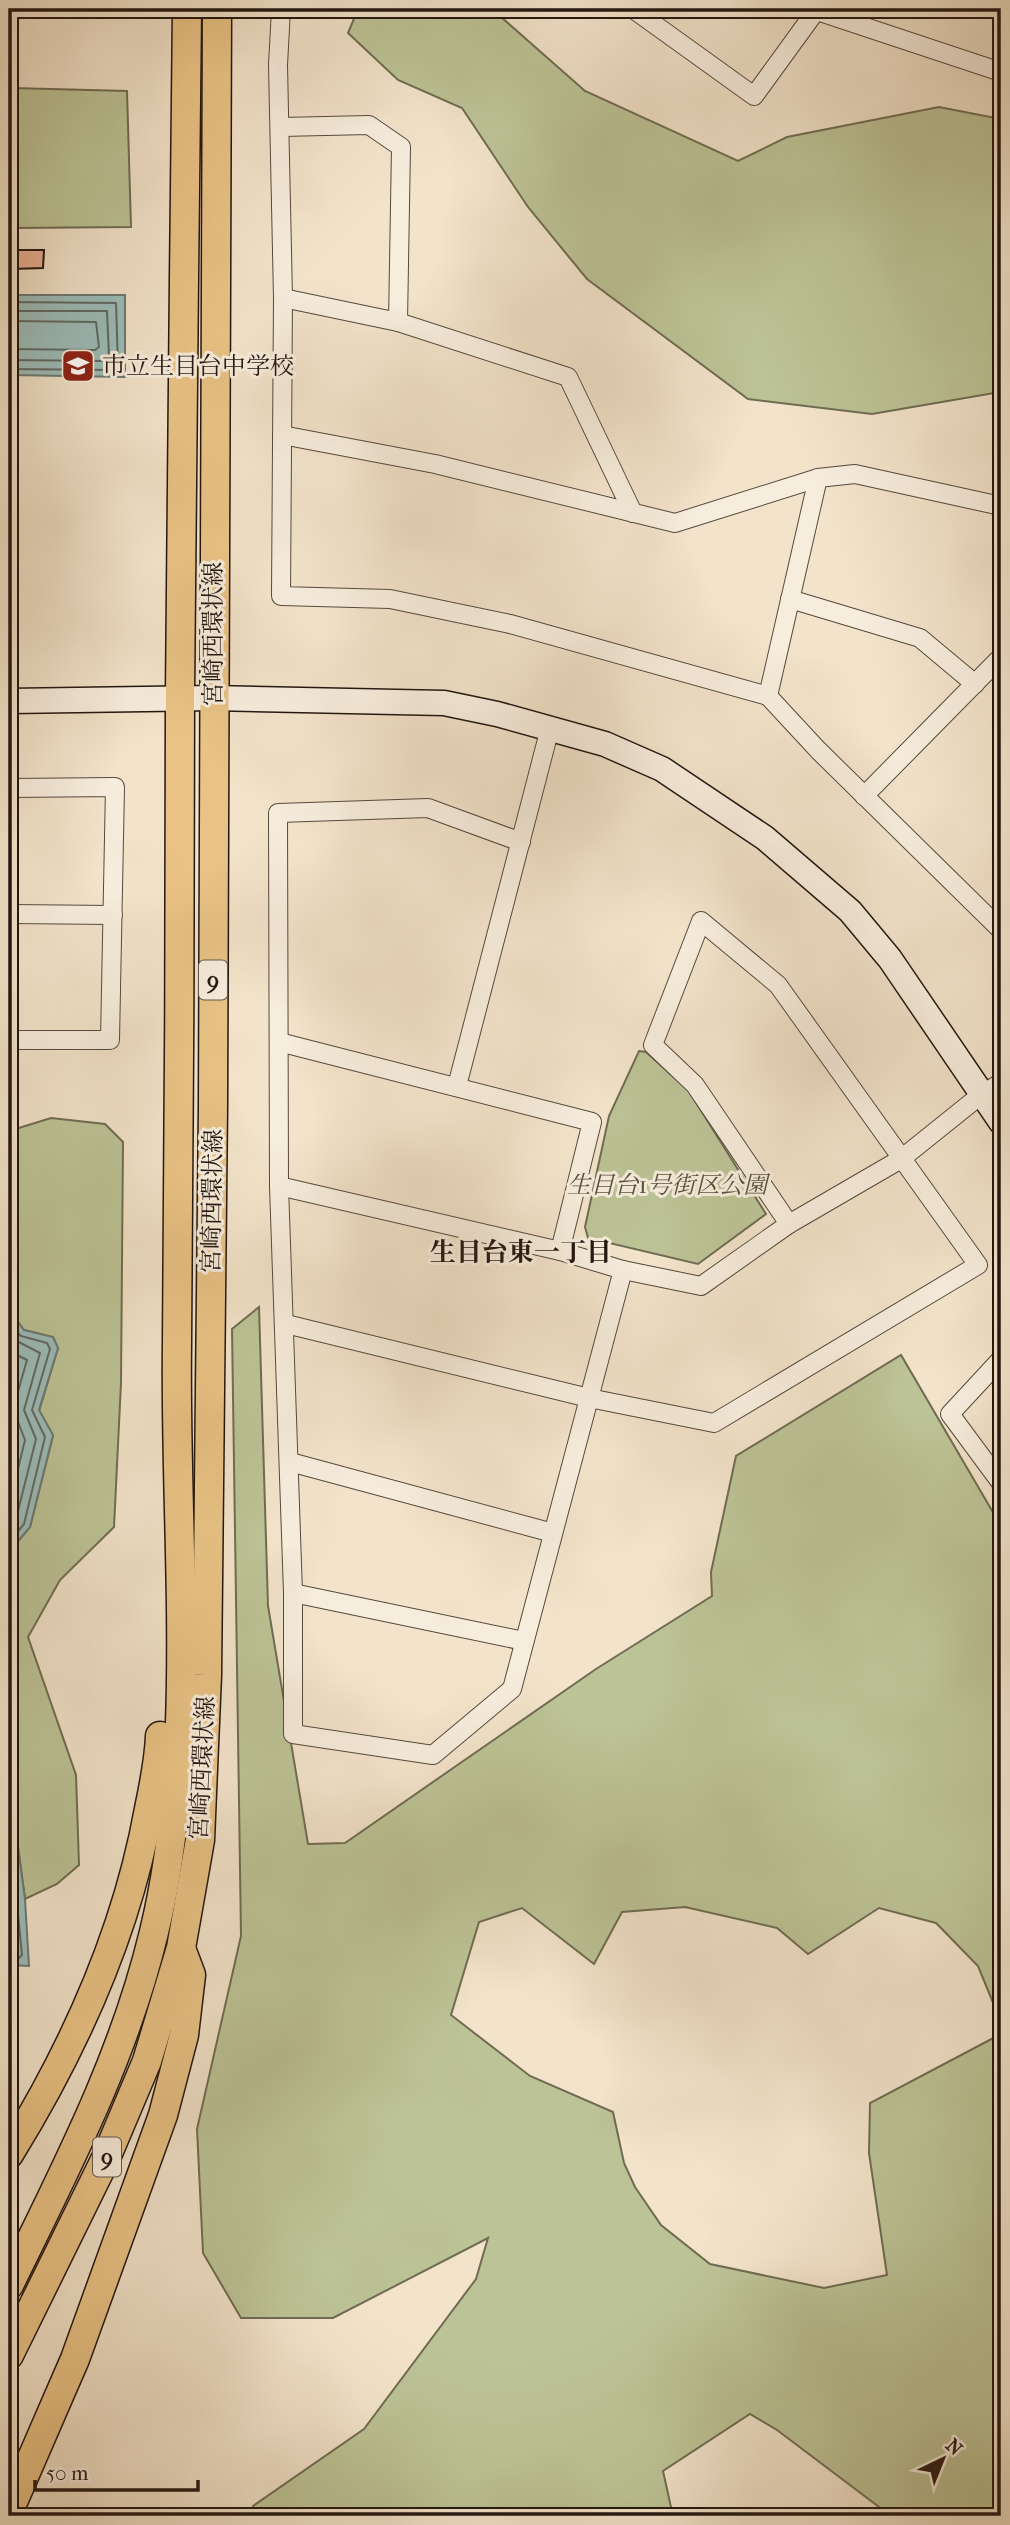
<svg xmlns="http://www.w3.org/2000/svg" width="1010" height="2525" viewBox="0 0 1010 2525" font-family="'IM FELL French Canon','Noto Serif JP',serif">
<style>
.green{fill:#bcc396;stroke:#6f6c53;stroke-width:2}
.water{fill:#9cbdba;stroke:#6b7a76;stroke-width:2}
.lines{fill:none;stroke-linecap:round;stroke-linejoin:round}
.shore{stroke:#5f6a65;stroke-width:2}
.building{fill:#e9af94;stroke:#221610;stroke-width:2}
.street-casing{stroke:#56493e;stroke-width:20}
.secondary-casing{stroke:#221610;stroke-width:27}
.primary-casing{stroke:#221610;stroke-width:31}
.street{stroke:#f7eddd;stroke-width:18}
.secondary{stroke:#f7eddd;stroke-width:24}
.primary{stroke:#e9c285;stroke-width:28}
.labels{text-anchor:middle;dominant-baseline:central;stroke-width:6;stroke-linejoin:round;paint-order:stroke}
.shield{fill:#f7eddd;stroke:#62564e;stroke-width:2}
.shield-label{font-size:23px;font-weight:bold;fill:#221610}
.poi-label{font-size:24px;fill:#221610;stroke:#f7eddd;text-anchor:start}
.street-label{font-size:24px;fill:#221610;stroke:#f7eddd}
.park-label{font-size:24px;font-style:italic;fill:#58533f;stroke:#f7eddd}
.neighbourhood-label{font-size:26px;font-weight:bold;fill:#221610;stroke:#f7eddd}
</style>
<rect width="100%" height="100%" fill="#f2e3ca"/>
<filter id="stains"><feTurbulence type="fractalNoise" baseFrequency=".00286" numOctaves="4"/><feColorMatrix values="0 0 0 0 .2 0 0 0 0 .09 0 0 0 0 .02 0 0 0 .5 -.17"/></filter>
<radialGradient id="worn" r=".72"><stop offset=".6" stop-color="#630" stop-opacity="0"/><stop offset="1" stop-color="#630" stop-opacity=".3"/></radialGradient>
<g class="green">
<path d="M 358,9 L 492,9 L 585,91 L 738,161 L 787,137 L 939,107 L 1001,119 L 1001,400 L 994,393 L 872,414 L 748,399 L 587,279 L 528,207 L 462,108 L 398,80 L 348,33 Z"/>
<path d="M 12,88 L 127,91 L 131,227 L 13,228 Z"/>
<path d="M 639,1051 L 646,1052 L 688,1090 L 766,1214 L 698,1264 L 588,1238 L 585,1227 L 609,1116 Z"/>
<path d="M 51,1118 L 105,1124 L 123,1142 L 121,1383 L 114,1527 L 60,1580 L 28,1637 L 76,1775 L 79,1865 L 57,1884 L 25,1899 L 9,1781 L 9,1552 L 30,1527 L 53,1436 L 39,1411 L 58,1348 L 53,1337 L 24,1330 L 9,1310 L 9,1131 Z"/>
<path d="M 259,1307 L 268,1606 L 308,1844 L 345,1843 L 596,1669 L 712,1596 L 711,1572 L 736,1456 L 901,1355 L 1001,1526 L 1001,2022 L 978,1966 L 936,1923 L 879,1908 L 808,1954 L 777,1928 L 685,1907 L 622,1912 L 594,1964 L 522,1908 L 479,1922 L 451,2015 L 530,2076 L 613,2112 L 624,2163 L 635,2187 L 661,2225 L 710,2264 L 824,2288 L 887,2275 L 869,2153 L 870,2103 L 1001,2034 L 1001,2516 L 891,2516 L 777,2430 L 750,2414 L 663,2471 L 673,2516 L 256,2516 L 253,2506 L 364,2429 L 476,2279 L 488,2238 L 333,2318 L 241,2318 L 203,2253 L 197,2129 L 241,1936 L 232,1329 Z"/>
</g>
<g class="water">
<path d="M 9,295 L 125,295 L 125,377 L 10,375 Z"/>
<path d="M 9,1310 L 24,1330 L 53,1337 L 58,1348 L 39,1410 L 53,1435 L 30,1527 L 9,1552 Z"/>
<path d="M 9,1781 L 25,1899 L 29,1966 L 9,1965 Z"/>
</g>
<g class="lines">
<g class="shore">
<path d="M 9,302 L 116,303 L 118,366 L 114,370 L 9,369"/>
<path d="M 9,311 L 107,311 L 109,357 L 106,361 L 9,360"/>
<path d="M 9,321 L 96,322 L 99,347 L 95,350 L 9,349"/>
<path d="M 9,1324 L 21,1336 L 47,1343 L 50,1349 L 32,1410 L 45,1437 L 24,1524 L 9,1542"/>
<path d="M 9,1337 L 40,1353 L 24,1410 L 36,1439 L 16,1519 L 9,1528"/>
<path d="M 9,1351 L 27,1360 L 13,1409 L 25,1440 L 9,1506"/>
<path d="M 9,1822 L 22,1955 L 19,1958 L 9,1958"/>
</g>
</g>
<path class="building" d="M 13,250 L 44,250 L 43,268 L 12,269 Z"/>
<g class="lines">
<defs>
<g id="street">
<path d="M 281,9 L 278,65 L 283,298 L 281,596 L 390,599 L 510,624 L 768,696 L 818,750 L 1001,930"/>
<path d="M 633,9 L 754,96 L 815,12"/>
<path d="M 811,9 L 1001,72"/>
<path d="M 281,127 L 369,125 L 401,147 L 398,322"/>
<path d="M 283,298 L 398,322 L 568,377 L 633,513"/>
<path d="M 282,435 L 435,464 L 675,523 L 818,478 L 855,474 L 1001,506"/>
<path d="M 790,599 L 920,638 L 975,684"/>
<path d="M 768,696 L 818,478"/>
<path d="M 9,788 L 115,787 L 110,1040 L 9,1040"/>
<path d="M 864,796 L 1001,657"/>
<path d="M 521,842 L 428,808 L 278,813 L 279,1186 L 293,1593 L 293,1734 L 433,1755 L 512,1689 L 623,1270"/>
<path d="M 9,914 L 113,915"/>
<path d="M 279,1042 L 592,1122 L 560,1251"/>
<path d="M 457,1086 L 550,728"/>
<path d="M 279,1186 L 560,1251 L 623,1270 L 701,1286 L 789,1224 L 901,1159 L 982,1094 L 1001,1083"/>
<path d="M 286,1324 L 589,1398 L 714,1423 L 978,1265 L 778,985 L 701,921 L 653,1045 L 695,1085 L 789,1224"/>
<path d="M 1001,1359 L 950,1414 L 1001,1483"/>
<path d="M 290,1462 L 553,1533"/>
<path d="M 293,1593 L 524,1641"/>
</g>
<path id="secondary" d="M 9,701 L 212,698 L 444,703 L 497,714 L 605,744 L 662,769 L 765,838 L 850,911 L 890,959 L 1001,1122"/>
<g id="primary">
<path d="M 9,2154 C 74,2049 127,1931 149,1809 C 154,1785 159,1761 160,1736"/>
<path d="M 9,2285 C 65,2170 124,2058 154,1932 C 199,1748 174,1532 177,1343 C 180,1126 179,910 180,693 C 181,465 185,237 187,9"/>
<path d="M 9,2355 L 106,2158 L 147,2061 L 181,1948 L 200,1840 L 207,1675 L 213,1105 L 217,9"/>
<path d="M 9,2511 L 75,2359 L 163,2115 L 184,2035 L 191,1975 L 182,1951"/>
</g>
</defs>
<use href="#street" class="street-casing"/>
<use href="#secondary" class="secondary-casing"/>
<use href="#primary" class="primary-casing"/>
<use href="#street" class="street"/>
<use href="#secondary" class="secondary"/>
<use href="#primary" class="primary"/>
</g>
<defs>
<symbol id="school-square" viewBox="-11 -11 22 22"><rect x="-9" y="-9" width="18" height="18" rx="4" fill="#8f2418" stroke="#f7eddd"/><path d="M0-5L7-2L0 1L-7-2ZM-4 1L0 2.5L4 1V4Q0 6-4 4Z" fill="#fff"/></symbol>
</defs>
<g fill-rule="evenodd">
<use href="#school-square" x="59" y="347" width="38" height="38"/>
</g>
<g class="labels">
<g class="shield">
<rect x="199" y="960.5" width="28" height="39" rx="5"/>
<rect x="93" y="2137.5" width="28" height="39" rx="5"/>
</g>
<g class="shield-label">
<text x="213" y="980">9</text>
<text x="107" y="2157">9</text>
</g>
<g class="poi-label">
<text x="102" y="366">市立生目台中学校</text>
</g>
<g class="street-label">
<text transform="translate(213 634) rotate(-90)">宮崎西環状線</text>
<text transform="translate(212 1201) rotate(-89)">宮崎西環状線</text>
<text transform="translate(202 1768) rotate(-87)">宮崎西環状線</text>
</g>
<g class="park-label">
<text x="667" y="1185">生目台1号街区公園</text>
</g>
<g class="neighbourhood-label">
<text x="521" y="1252">生目台東一丁目</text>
</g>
</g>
<rect width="1010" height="2525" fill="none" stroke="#f2e3ca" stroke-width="35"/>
<rect x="10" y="10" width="989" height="2504" fill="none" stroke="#221610" stroke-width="3.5"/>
<rect x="18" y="18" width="975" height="2490" fill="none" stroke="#221610" stroke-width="2"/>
<g transform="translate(943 2459) rotate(43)" stroke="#f7eddd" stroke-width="5" paint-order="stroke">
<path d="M0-5L12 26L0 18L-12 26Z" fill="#221610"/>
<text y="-10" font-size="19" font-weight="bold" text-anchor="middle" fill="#221610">N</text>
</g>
<path d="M35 2480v10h163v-10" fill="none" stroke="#221610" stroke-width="3.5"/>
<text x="46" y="2480" font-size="21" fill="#221610" stroke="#f7eddd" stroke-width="5" paint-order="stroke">50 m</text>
<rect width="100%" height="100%" filter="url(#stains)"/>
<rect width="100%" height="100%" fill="url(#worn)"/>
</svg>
